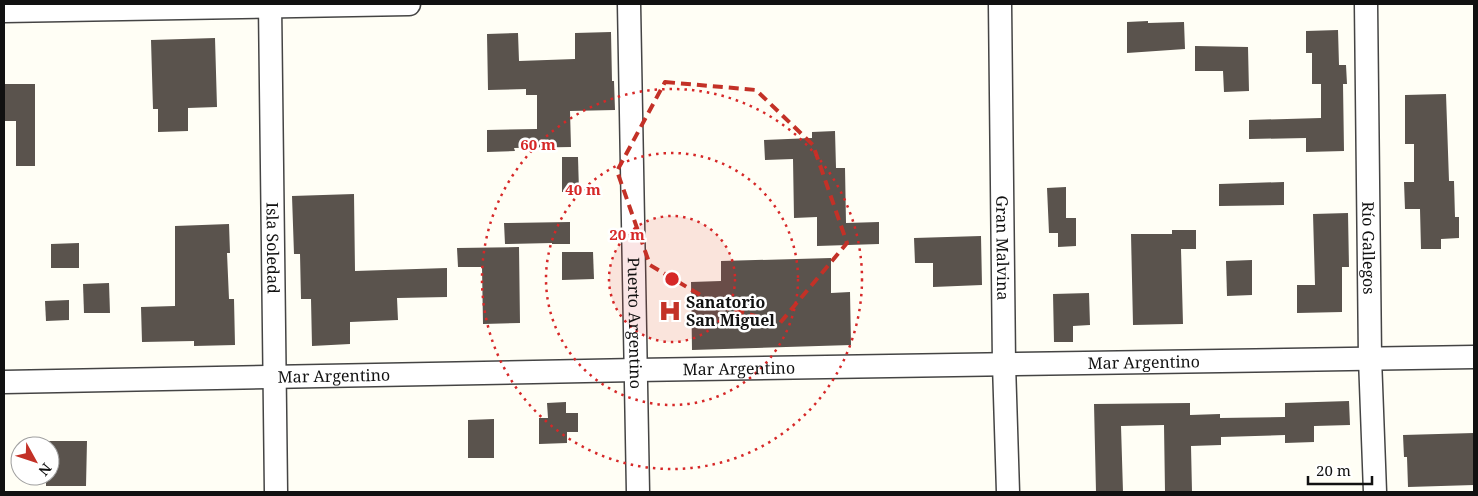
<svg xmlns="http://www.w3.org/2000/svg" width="1478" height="496" viewBox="0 0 1478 496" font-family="'Noto Serif',serif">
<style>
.building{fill:#5a534d}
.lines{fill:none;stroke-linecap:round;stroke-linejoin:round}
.minor-casing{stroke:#444;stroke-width:25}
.minor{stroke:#fff;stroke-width:22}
.marked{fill:none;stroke:#c33127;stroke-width:4;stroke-dasharray:10 6;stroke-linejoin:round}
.ring{fill:none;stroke:#d62828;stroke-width:2.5;stroke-dasharray:2.5 5}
.labels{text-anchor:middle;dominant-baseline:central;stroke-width:5;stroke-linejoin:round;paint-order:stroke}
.street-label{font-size:16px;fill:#111;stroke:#fff}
.poi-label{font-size:16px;font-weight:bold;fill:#111;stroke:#fff;text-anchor:start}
.centre{fill:#d62828;stroke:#fff;stroke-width:2.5}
.ring-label{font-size:15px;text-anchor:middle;font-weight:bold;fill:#d62828;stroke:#fff;stroke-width:5;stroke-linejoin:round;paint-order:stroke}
</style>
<rect width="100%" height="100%" fill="#fffef5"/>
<g class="building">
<path d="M 1148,21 L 1148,23 L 1184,22 L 1185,49 L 1127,53 L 1127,22 Z"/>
<path d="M 1338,30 L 1339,65 L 1346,65 L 1347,84 L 1343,84 L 1344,151 L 1306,152 L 1306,138 L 1249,139 L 1249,120 L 1321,118 L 1321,84 L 1312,84 L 1312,53 L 1306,53 L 1306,31 Z"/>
<path d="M 611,32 L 612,81 L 614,81 L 615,110 L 570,111 L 571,147 L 514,148 L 515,151 L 487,152 L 487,130 L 537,129 L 537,95 L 526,95 L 526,89 L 488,90 L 487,34 L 518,33 L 519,61 L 575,59 L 575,33 Z"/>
<path d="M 215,38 L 217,107 L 188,108 L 188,131 L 158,132 L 158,109 L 153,109 L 151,40 Z"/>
<path d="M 1195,46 L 1248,47 L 1249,91 L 1224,92 L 1223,71 L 1195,71 Z"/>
<path d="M 4,84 L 35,84 L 35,166 L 16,166 L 16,121 L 4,121 Z"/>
<path d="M 1446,94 L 1449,181 L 1454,181 L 1455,217 L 1459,217 L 1459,238 L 1441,239 L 1441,249 L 1421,249 L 1420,209 L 1405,209 L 1404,182 L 1414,182 L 1414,144 L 1405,144 L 1405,95 Z"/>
<path d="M 835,131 L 836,168 L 845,168 L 846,223 L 879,222 L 879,244 L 817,246 L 817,217 L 794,218 L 793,159 L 765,160 L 764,140 L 812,138 L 812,132 Z"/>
<path d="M 562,157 L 578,157 L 579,192 L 562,192 Z"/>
<path d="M 1284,182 L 1284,205 L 1219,206 L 1219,184 Z"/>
<path d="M 1066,187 L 1066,218 L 1076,218 L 1076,246 L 1058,247 L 1058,233 L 1049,233 L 1047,188 Z"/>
<path d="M 354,194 L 355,271 L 447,268 L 447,297 L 397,298 L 398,320 L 350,322 L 350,344 L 312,346 L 311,299 L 301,299 L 300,254 L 294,254 L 292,196 Z"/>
<path d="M 1348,213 L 1349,267 L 1342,267 L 1342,312 L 1297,313 L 1297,285 L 1315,285 L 1313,214 Z"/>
<path d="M 570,222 L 570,244 L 552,244 L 552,243 L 505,244 L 504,223 Z"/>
<path d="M 229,224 L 230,253 L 227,253 L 229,299 L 234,299 L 235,345 L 194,346 L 194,341 L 142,342 L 141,307 L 175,306 L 175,226 Z"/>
<path d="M 1172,230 L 1196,230 L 1196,249 L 1181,249 L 1183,324 L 1133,325 L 1131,234 L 1172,234 Z"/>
<path d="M 981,236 L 982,285 L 933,287 L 933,263 L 915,263 L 914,238 Z"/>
<path d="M 79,243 L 79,268 L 51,268 L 51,244 Z"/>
<path d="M 519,247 L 520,323 L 483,324 L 482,267 L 458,267 L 457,248 Z"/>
<path d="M 562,252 L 593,252 L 594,279 L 562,280 Z"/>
<path d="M 831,258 L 831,293 L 850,292 L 851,345 L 692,350 L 691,282 L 721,281 L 721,261 Z"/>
<path d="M 1252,260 L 1252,295 L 1227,296 L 1226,261 Z"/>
<path d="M 109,283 L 110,313 L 84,313 L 83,284 Z"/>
<path d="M 1089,293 L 1090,325 L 1073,326 L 1073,342 L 1054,342 L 1053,294 Z"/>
<path d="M 69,300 L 69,320 L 46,321 L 45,301 Z"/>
<path d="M 1349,401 L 1350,425 L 1314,426 L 1314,442 L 1285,443 L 1285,435 L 1221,437 L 1221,445 L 1191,446 L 1192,492 L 1165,492 L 1164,425 L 1121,426 L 1123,492 L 1096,492 L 1094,404 L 1190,403 L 1190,415 L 1220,414 L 1220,418 L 1285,417 L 1285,403 Z"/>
<path d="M 566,402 L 566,413 L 578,413 L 578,432 L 567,432 L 567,443 L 539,444 L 539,418 L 548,418 L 547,403 Z"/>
<path d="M 494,419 L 494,458 L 468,458 L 468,420 Z"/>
<path d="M 1474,433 L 1474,485 L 1408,487 L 1407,457 L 1404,457 L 1403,435 Z"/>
<path d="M 46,441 L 87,441 L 86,486 L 46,486 L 46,476 L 50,476 L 50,446 L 46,446 Z"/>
</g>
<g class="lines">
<defs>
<g id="minor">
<path id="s1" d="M 270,4 L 276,492"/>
<path id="s2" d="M 629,4 L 638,492"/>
<path id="s3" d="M 1000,4 L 1004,364 L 1008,492"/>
<path id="s4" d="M 1366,4 L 1370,358 L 1375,492"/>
<path d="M 4,11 L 409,4"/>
<path id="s5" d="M 4,382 L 636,370 L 1474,357"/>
</g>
</defs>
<use href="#minor" class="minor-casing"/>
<use href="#minor" class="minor"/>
</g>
<path class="marked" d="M 665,82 L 756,90 L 813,145 L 847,243 L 780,323 L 717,305 L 650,265 L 617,171 Z"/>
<circle cx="672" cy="279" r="63" fill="#d62828" fill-opacity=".12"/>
<g class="ring">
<circle cx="672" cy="279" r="63"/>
<circle cx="672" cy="279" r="126"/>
<circle cx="672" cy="279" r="190"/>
</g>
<defs>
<symbol id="hospital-bare" viewBox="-9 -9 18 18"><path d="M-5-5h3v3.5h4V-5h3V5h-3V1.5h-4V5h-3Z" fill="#c33127" stroke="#fff" stroke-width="2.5" paint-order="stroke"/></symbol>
</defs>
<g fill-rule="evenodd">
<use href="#hospital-bare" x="654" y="295" width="32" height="32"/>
</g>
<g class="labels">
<g class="street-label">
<text stroke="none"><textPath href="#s1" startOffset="244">Isla Soledad</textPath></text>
<text stroke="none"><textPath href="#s3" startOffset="244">Gran Malvina</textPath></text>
<text stroke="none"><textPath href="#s4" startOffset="244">Río Gallegos</textPath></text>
<text stroke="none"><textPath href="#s2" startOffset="319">Puerto Argentino</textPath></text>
<text stroke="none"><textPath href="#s5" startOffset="1140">Mar Argentino</textPath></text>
<text stroke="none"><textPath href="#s5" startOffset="735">Mar Argentino</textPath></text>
<text stroke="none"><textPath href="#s5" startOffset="330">Mar Argentino</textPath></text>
</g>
<g class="poi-label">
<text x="686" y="302">Sanatorio<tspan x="686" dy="18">San Miguel</tspan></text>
</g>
</g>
<circle cx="672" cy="279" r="8" class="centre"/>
<g class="ring-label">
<text x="538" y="150">60 m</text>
<text x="583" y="195">40 m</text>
<text x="627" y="240">20 m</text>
</g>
<rect width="1478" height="496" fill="none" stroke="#111111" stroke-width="10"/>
<g transform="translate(35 461) rotate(130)"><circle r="24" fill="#ffffff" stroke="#a0a0a0"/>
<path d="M0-4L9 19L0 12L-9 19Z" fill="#c33127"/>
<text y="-8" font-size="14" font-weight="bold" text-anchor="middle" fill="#111111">N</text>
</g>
<path d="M1308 476v8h64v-8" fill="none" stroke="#111111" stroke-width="2.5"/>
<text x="1316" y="476" font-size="15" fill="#111111" stroke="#ffffff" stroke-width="4" paint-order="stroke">20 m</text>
</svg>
